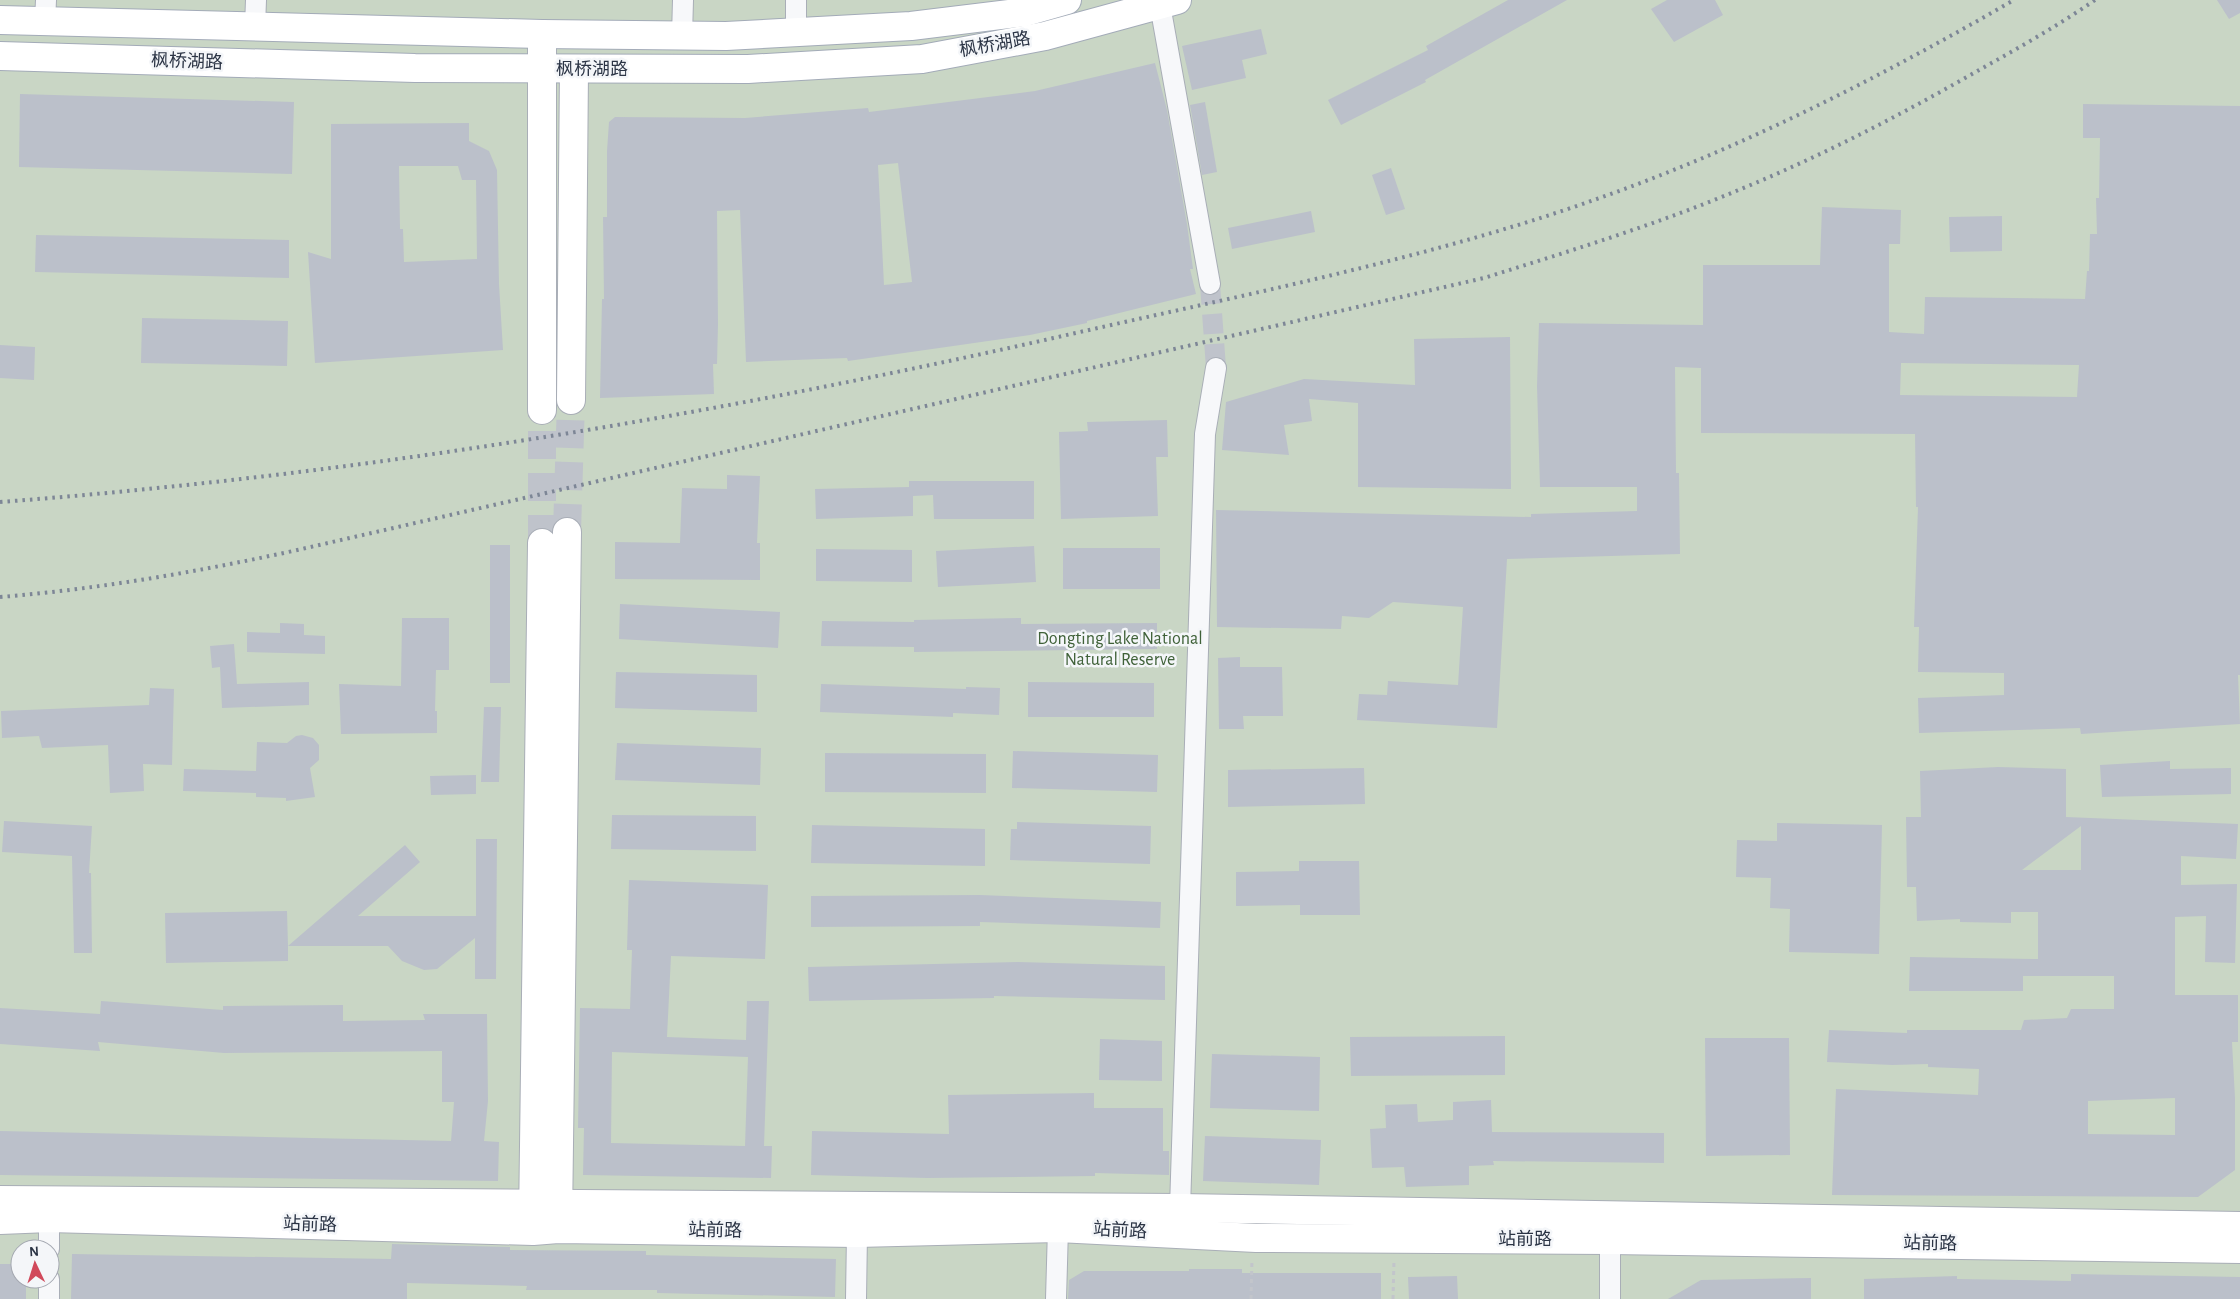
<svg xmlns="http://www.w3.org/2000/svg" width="2240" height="1299" viewBox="0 0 2240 1299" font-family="'Alegreya Sans','Noto Sans SC',sans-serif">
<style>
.green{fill:#c9d6c5;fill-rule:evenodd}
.building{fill:#bbc0ca;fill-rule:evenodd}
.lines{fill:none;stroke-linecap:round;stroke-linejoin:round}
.street-tunnel{stroke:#bfc3cb;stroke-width:20;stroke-dasharray:20 10;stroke-linecap:butt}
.secondary-tunnel{stroke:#bfc3cb;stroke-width:28;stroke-dasharray:28 14;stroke-linecap:butt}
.street-casing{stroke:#a9aeb7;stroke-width:22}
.secondary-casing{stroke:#a9aeb7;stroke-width:30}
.primary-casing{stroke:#a3abb8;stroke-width:30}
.path{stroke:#c2c5cb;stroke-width:3;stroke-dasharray:4 4;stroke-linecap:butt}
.street{stroke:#f7f8fa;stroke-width:20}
.secondary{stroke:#fff;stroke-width:28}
.primary{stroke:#fff;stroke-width:28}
.rail{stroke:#7d8696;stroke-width:4;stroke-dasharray:2.5 5;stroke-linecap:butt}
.labels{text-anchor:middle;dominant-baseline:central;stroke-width:5;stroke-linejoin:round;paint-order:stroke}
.street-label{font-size:18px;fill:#2b3445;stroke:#f4f6f9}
.park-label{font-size:18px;fill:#3f6138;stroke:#f4f6f9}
</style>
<rect width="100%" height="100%" fill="#e4e7ec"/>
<path class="green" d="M 0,0 L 2240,0 L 2240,1299 L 0,1299 ZM 20,1249 L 50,1249 L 50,1279 L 20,1279 Z"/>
<g class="building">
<path d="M 1508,0 L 1567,0 L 1425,80 L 1426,82 L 1341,125 L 1328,100 L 1428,50 L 1426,46 Z"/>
<path d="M 1667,0 L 1715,0 L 1723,15 L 1674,42 L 1651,9 Z"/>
<path d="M 2217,0 L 2240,0 L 2240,13 L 2229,19 Z"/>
<path d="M 1261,29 L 1267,54 L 1242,60 L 1246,78 L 1192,90 L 1182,46 Z"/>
<path d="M 1155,63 L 1167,110 L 1187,224 L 1193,269 L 1190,269 L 1196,294 L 1087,321 L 1087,323 L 1030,335 L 848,361 L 847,358 L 746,362 L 740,210 L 717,211 L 718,324 L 717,364 L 713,364 L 714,394 L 600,398 L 602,299 L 604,299 L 603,217 L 607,217 L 607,151 L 609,122 L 615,117 L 745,118 L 868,108 L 869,112 L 1035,91 ZM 898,163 L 912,282 L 884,285 L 878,165 Z"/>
<path d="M 20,94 L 294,102 L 292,174 L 19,167 Z"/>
<path d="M 1205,102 L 1217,172 L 1202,175 L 1190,105 Z"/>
<path d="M 2083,104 L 2240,106 L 2240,675 L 2238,675 L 2240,724 L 2081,734 L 2080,728 L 1919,733 L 1918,698 L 2004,695 L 2004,673 L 1918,672 L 1919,627 L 1914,627 L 1918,507 L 1916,507 L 1915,434 L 1701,433 L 1701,368 L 1675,367 L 1676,473 L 1679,473 L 1680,554 L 1507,559 L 1497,728 L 1357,720 L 1359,694 L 1387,695 L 1388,681 L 1458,685 L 1463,607 L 1393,602 L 1369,618 L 1342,616 L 1341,629 L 1217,627 L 1216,510 L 1531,517 L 1531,514 L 1637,511 L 1637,487 L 1540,487 L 1537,386 L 1539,323 L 1703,325 L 1703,265 L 1820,265 L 1822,207 L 1901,210 L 1900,244 L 1889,244 L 1889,332 L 1924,334 L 1925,297 L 2085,299 L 2087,271 L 2089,271 L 2090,234 L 2097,234 L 2096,198 L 2099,198 L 2100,138 L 2083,138 ZM 1901,363 L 2079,365 L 2077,397 L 1900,395 Z"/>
<path d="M 469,123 L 469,141 L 489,151 L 497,170 L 499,284 L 503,350 L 315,363 L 308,252 L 331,259 L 331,124 ZM 399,166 L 458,166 L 462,180 L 476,180 L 477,259 L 404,262 L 403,229 L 400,229 Z"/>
<path d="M 1391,168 L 1405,209 L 1386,215 L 1372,175 Z"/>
<path d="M 1311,211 L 1315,232 L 1232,249 L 1228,228 Z"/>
<path d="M 2002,216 L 2002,251 L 1950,252 L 1949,217 Z"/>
<path d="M 36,235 L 289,240 L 289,278 L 35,272 Z"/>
<path d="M 142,318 L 288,321 L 287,366 L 141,363 Z"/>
<path d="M 1510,337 L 1511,489 L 1358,487 L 1358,403 L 1309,399 L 1312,421 L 1284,425 L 1289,455 L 1222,450 L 1226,402 L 1304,379 L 1415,385 L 1414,339 Z"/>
<path d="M 0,345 L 35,347 L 34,380 L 0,378 Z"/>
<path d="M 1167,420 L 1168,457 L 1156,457 L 1158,516 L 1061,519 L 1059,432 L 1088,431 L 1087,422 Z"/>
<path d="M 727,475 L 760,476 L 757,543 L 760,543 L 760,580 L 615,579 L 615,542 L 680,543 L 682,488 L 727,489 Z"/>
<path d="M 909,481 L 1034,481 L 1034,519 L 934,519 L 933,495 L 913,496 L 913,516 L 816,519 L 815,489 L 909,487 Z"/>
<rect x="490" y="545" width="20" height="138"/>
<path d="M 1034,546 L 1036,582 L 938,587 L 936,551 Z"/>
<rect x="1063" y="548" width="97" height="41"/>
<path d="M 816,549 L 912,550 L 912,582 L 816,581 Z"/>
<path d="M 620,604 L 780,612 L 778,648 L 619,639 Z"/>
<path d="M 402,618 L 449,618 L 449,670 L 436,670 L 435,711 L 437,711 L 437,733 L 341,734 L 339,684 L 401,686 Z"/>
<path d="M 1021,618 L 1021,624 L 1157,623 L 1157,649 L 914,652 L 914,647 L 821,646 L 822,621 L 914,622 L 914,620 Z"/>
<path d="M 280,623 L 304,624 L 304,635 L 325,636 L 325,654 L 247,652 L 247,632 L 280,633 Z"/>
<path d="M 234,644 L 237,684 L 309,682 L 309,705 L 222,708 L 220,667 L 212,668 L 210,646 Z"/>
<path d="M 1240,657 L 1240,667 L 1282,667 L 1283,716 L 1243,716 L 1244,729 L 1219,729 L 1218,658 Z"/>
<path d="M 616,672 L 757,675 L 757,712 L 615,708 Z"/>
<path d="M 1028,682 L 1154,683 L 1154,717 L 1028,717 Z"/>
<path d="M 821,684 L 966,689 L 966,687 L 1000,688 L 999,715 L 953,713 L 953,717 L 820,712 Z"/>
<path d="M 150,688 L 174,689 L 172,765 L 143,764 L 144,791 L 110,793 L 108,745 L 42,748 L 39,736 L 2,738 L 1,711 L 149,705 Z"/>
<path d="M 484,707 L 501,707 L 499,782 L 481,782 Z"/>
<path d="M 302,735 L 313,738 L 319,745 L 319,760 L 310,768 L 315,797 L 286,801 L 286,798 L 256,797 L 256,793 L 183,791 L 184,769 L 256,771 L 257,742 L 287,743 L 296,736 Z"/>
<path d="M 617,743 L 761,748 L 760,785 L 615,780 Z"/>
<path d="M 1013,751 L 1158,755 L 1157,792 L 1012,788 Z"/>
<path d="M 825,753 L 986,754 L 986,793 L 825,792 Z"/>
<path d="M 2170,761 L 2170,769 L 2231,768 L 2231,794 L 2102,797 L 2100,765 Z"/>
<path d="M 1998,767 L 2066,769 L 2066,817 L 2238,824 L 2236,859 L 2181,856 L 2181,885 L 2237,884 L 2235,963 L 2205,962 L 2206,916 L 2175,917 L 2175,995 L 2238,995 L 2238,1042 L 2232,1042 L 2235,1098 L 2235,1170 L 2198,1197 L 1832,1195 L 1836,1089 L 1978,1095 L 1979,1069 L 1928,1067 L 1928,1064 L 1892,1065 L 1827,1062 L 1829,1030 L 1907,1033 L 1907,1030 L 2021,1030 L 2024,1020 L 2067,1018 L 2071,1009 L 2114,1009 L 2114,976 L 2023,976 L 2023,991 L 1909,991 L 1910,957 L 2038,959 L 2038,912 L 2011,912 L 2011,923 L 1960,922 L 1960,919 L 1917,921 L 1916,887 L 1907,887 L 1906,817 L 1921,817 L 1920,771 ZM 2081,826 L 2081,870 L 2022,870 ZM 2175,1098 L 2175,1135 L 2088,1134 L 2088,1101 Z"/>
<path d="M 1364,768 L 1365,804 L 1228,807 L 1228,770 Z"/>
<path d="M 476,775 L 476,794 L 431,795 L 430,776 Z"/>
<path d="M 612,815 L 756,816 L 756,851 L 611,849 Z"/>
<path d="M 4,821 L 92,826 L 89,873 L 91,873 L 92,953 L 74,953 L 72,856 L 2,852 Z"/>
<path d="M 1017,822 L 1151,826 L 1150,864 L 1010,860 L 1011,829 L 1017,829 Z"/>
<path d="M 1777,823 L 1882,825 L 1879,954 L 1789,952 L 1790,909 L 1770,908 L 1771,878 L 1736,877 L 1737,840 L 1777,841 Z"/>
<path d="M 812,825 L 985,829 L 985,866 L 811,863 Z"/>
<path d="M 476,839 L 497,839 L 496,979 L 475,979 L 475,938 L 437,969 L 424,970 L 402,961 L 388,946 L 288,946 L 288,961 L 166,963 L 165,913 L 287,911 L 288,946 L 405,845 L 420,862 L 358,916 L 476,916 Z"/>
<path d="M 1299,861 L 1359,861 L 1360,915 L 1300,915 L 1300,905 L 1236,906 L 1236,872 L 1299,871 Z"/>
<path d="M 629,880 L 768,885 L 765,959 L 671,956 L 667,1037 L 746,1040 L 747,1001 L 769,1001 L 764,1146 L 772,1146 L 771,1178 L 583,1175 L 584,1128 L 578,1128 L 580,1008 L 630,1009 L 632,950 L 627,950 ZM 612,1052 L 748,1057 L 745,1146 L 611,1143 Z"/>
<path d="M 980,895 L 1161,902 L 1160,928 L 980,922 L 980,926 L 811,927 L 811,896 Z"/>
<path d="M 1018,962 L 1165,966 L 1165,1000 L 994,996 L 994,998 L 809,1001 L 808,967 Z"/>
<path d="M 101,1001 L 223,1010 L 223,1006 L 343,1005 L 343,1021 L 425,1020 L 423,1014 L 487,1014 L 488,1101 L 484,1141 L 499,1142 L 498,1181 L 0,1175 L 0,1131 L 451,1141 L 454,1102 L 442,1102 L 442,1051 L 224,1053 L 98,1042 L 100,1051 L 0,1044 L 0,1008 L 100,1014 Z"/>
<path d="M 1505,1036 L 1505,1075 L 1351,1076 L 1350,1037 Z"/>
<path d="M 1705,1038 L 1789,1038 L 1790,1155 L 1706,1156 Z"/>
<path d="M 1100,1039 L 1162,1041 L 1162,1081 L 1099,1080 Z"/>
<path d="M 1212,1054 L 1320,1057 L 1319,1111 L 1210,1108 Z"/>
<path d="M 1094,1093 L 1094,1108 L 1163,1108 L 1163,1151 L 1169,1151 L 1169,1175 L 1095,1173 L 1095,1176 L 927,1178 L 811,1175 L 812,1131 L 949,1134 L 948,1095 Z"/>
<path d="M 1491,1100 L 1492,1132 L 1664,1133 L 1664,1163 L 1493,1161 L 1494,1165 L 1469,1166 L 1469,1185 L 1406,1187 L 1404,1167 L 1372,1168 L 1370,1129 L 1386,1128 L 1385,1105 L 1417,1104 L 1418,1122 L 1453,1120 L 1453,1102 Z"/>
<path d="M 1205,1136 L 1321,1140 L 1319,1185 L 1203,1181 Z"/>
<path d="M 392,1244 L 510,1247 L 510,1250 L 646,1251 L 646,1255 L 836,1259 L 835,1297 L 657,1293 L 657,1290 L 526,1290 L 527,1286 L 407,1283 L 407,1299 L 71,1299 L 72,1254 L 391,1259 Z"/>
<path d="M 0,1264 L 20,1264 L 20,1279 L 26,1279 L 26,1299 L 0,1299 Z"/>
<path d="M 1189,1269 L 1242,1269 L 1242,1273 L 1381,1273 L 1381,1299 L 1068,1299 L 1069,1280 L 1084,1271 L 1189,1271 Z"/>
<path d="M 2071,1274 L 2240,1277 L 2240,1299 L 1864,1299 L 1864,1279 L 1957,1276 L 1957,1279 L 2071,1281 Z"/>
<path d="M 1457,1276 L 1458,1299 L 1409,1299 L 1408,1277 Z"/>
<path d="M 1811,1278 L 1811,1299 L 1668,1299 L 1701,1280 Z"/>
</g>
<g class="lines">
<path class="street-tunnel" d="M 1210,284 L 1216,368"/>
<g class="secondary-tunnel">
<path d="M 567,532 L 571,400"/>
<path d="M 542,543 L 542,410"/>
</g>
<defs>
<g id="street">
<path d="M 1160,5 L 1210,284"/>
<path d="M 45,22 L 46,0"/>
<path d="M 255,27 L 256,0"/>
<path d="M 796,32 L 796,0"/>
<path d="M 682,36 L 683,0"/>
<path d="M 1180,1208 L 1205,434 L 1216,368"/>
<path d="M 49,1249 L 49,1218"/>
<path d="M 49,1299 L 49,1279"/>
<path d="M 856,1299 L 857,1233"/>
<path d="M 1056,1299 L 1058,1228"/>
<path d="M 1610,1299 L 1610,1240"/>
</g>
<g id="secondary">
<path d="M 542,34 L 542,410"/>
<path d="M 571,400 L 574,70"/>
<path d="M 0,1200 L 1180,1208 L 2240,1226"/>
<path d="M 0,1220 L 49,1218 L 533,1231 L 558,1229 L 857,1233 L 1058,1228 L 1256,1238 L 1610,1240 L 2240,1249"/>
<path d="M 558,1220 L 567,532"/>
<path d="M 533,1221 L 542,543"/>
</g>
<g id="primary">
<path d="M 0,20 L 542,34 L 726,36 L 911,26 L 1025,12 L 1067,0"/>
<path d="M 0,56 L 415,68 L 748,69 L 922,59 L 1045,36 L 1177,0"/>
</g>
</defs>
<use href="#street" class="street-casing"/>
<use href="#secondary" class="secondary-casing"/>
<use href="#primary" class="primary-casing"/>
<g class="path">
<path d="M 1251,1299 L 1252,1259"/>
<path d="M 1393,1299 L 1394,1260"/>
</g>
<use href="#street" class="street"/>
<use href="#secondary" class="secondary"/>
<use href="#primary" class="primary"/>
<g class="rail">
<path d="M 0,502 C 357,475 709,416 1058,337 C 1246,294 1446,256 1627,188 C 1762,138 1889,72 2014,0"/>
<path d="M 0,597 C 99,589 196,572 293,551 L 1484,278 C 1570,251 1658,224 1741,189 C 1821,156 1897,117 1972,74 C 2013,51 2056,27 2095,0"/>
</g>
</g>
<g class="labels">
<g class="street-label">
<text transform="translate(995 45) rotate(-10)">枫桥湖路</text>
<text transform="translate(187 62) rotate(2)">枫桥湖路</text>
<text x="592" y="70">枫桥湖路</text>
<text transform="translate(310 1225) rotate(2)">站前路</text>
<text transform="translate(715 1231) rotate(1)">站前路</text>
<text transform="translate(1120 1231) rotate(3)">站前路</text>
<text x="1525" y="1240">站前路</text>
<text transform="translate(1930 1244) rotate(1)">站前路</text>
</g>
<g class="park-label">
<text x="1120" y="639">Dongting Lake National<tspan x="1120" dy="21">Natural Reserve</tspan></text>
</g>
</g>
<g transform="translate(35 1264) rotate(356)"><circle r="24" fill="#f4f6f9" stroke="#a4a8b1"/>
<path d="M0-4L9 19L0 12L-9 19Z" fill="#d1495b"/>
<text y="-8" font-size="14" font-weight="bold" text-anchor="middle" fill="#2b3445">N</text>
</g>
</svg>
